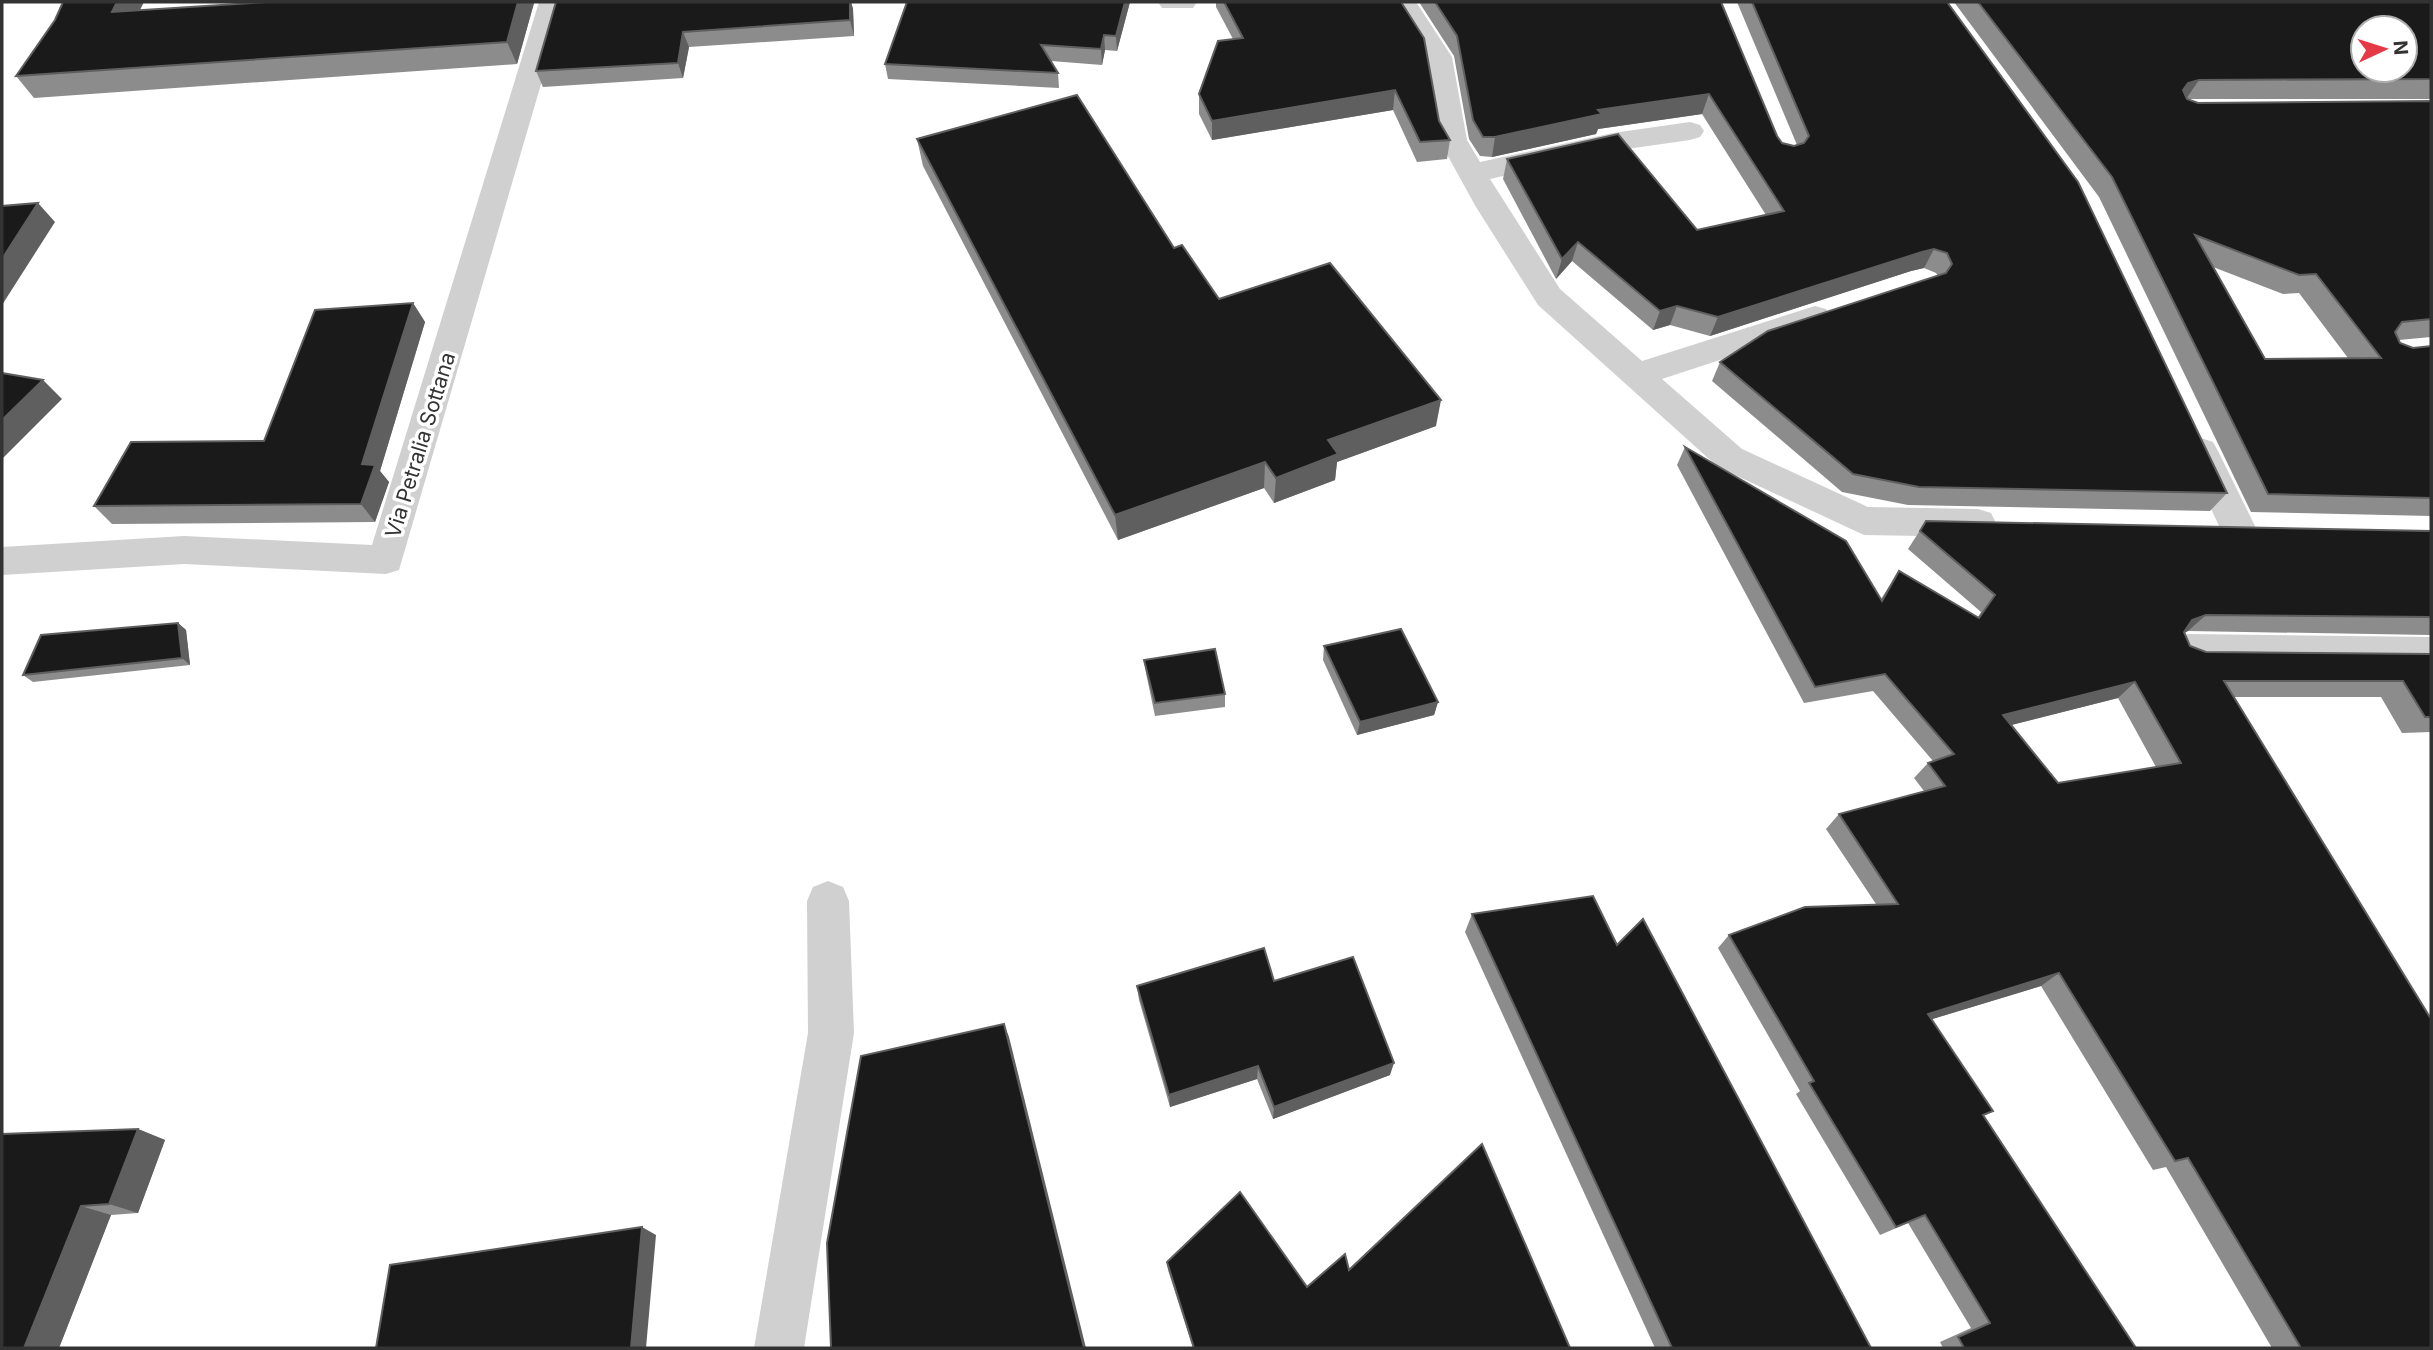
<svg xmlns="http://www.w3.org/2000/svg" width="2433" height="1350" viewBox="0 0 2433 1350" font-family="Inter,sans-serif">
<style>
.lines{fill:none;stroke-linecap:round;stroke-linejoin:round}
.minor{fill:#d0d0d0;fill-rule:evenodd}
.wall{fill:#8c8c8c;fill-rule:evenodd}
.shaded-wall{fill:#5f5f5f}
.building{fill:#1a1a1a;stroke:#5f5f5f;stroke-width:2;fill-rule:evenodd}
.labels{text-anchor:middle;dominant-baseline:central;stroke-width:7;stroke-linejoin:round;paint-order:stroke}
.street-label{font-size:21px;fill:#333;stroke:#fff}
</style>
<rect width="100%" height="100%" fill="#fff"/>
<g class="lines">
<g class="minor">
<path d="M 539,2 L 565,2 L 399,570 L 386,574 L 184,564 L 2,575 L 2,547 L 184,536 L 372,545 Z"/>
<path d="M 1158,2 L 1197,2 L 1193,8 L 1162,8 Z"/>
<path d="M 1390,2 L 1416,2 L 1452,57 L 1467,140 L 1480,162 L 1613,133 L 1690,122 L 1700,125 L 1704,131 L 1700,137 L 1690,140 L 1613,151 L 1490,179 L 1560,289 L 1642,361 L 1815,306 L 1826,309 L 1831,317 L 1826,325 L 1662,379 L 1742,449 L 1868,507 L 1978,509 L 1991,513 L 1996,523 L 1991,533 L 1978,537 L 1864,535 L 1718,467 L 1538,305 L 1476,207 L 1439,140 L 1424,57 Z"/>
<path d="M 2201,438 L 2213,442 L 2218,451 L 2256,528 L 2251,538 L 2238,542 L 2225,538 L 2220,528 L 2184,451 L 2189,442 Z"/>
<path d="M 2188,634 L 2431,637 L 2431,669 L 2188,666 L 2175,661 L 2169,650 L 2175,639 Z"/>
<path d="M 828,881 L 843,887 L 849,901 L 854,1033 L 804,1348 L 754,1348 L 808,1033 L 807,901 L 813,887 Z"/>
</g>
</g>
<g class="wall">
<path d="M 268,2 L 534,2 L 534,3 L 517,64 L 34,98 L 16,76 L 140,10 Z"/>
<path d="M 556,2 L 851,2 L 853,9 L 854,36 L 689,47 L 683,78 L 543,87 L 536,71 Z"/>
<path d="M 907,2 L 1130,2 L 1117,51 L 1105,50 L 1102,65 L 1051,61 L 1058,73 L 1059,88 L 888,79 L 885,64 Z"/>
<path d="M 1216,2 L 1401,2 L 1439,121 L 1450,140 L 1447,159 L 1417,162 L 1393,110 L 1212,140 L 1199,114 L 1199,94 L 1233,39 L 1216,7 Z"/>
<path d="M 1419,2 L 1721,2 L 1777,136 L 1782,143 L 1794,146 L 1797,145 L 1737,2 L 1947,2 L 2227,493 L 2210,511 L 1908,505 L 1842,492 L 1712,381 L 1720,362 L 1938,276 L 1936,273 L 1924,268 L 1911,271 L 1710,336 L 1670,325 L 1653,330 L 1572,261 L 1556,279 L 1503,179 L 1507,159 L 1697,230 L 1766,215 L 1702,114 L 1598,129 L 1596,134 L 1492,157 L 1480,156 L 1469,139 L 1454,56 Z"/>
<path d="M 1954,2 L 2431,2 L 2431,99 L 2188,99 L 2198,103 L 2431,101 L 2431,337 L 2399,340 L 2400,343 L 2413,348 L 2431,346 L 2431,516 L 2251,512 L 2099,197 ZM 2213,267 L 2283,294 L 2299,293 L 2348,358 L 2265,359 Z"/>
<path d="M 917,139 L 1174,248 L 1219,299 L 1436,426 L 1337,462 L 1335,480 L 1274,503 L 1264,488 L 1118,540 L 923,166 Z"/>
<path d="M 413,303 L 425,322 L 380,471 L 389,482 L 375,522 L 112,524 L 94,506 L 264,441 Z"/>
<path d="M 1685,447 L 1881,599 L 1899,571 L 1978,617 L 1981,612 L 1908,549 L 1926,521 L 2431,531 L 2431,635 L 2188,631 L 2185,633 L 2190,646 L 2206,652 L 2431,654 L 2431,732 L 2402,733 L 2381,697 L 2234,697 L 2431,1348 L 2272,1348 L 2166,1167 L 2153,1170 L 2041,986 L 1932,1019 L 1984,1116 L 2136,1348 L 1943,1348 L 1940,1342 L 1971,1328 L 1908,1223 L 1880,1235 L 1796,1094 L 1800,1091 L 1718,948 L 1729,935 L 1876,904 L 1826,829 L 1839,814 L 1924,791 L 1914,778 L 1928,763 L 1933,761 L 1873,691 L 1804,703 L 1677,465 ZM 2118,698 L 2156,767 L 2058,783 L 2011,725 Z"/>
<path d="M 178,623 L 186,630 L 190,665 L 33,682 L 23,675 Z"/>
<path d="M 1324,646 L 1438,702 L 1434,715 L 1357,735 L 1323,660 Z"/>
<path d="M 1144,660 L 1225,694 L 1225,707 L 1155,716 L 1146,673 Z"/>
<path d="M 1472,914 L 1617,945 L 1871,1348 L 1655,1348 L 1465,932 Z"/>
<path d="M 1274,981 L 1390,1075 L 1273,1119 L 1257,1079 L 1170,1107 L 1139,1000 L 1137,986 Z"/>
<path d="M 138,1129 L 165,1140 L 138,1213 L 111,1215 L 59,1348 L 2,1348 L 2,1134 Z"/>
<path d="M 1167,1262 L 1307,1287 L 1349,1270 L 1570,1348 L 1193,1348 L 1168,1270 Z"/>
</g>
<g class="shaded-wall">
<path d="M 117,2 L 144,2 L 128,34 L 112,12 Z"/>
<path d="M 518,2 L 534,2 L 534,3 L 517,64 L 507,42 Z"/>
<path d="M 850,2 L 851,2 L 853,9 L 854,36 L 850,20 Z"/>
<path d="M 1125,2 L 1130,2 L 1117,51 L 1116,36 Z"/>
<path d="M 683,32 L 689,47 L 683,78 L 678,63 Z"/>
<path d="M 1104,35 L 1105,50 L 1102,65 L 1101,49 Z"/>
<path d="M 2199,80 L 2186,99 L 2170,110 L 2188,83 Z"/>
<path d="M 1395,90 L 1393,110 L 1212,140 L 1212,121 Z"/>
<path d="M 1709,94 L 1702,114 L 1598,129 L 1596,134 L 1492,157 L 1495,137 L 1598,110 Z"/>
<path d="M 38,203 L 55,222 L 2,305 L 2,259 Z"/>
<path d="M 1578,242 L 1572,261 L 1556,279 L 1562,259 Z"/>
<path d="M 1934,249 L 1924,268 L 1911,271 L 1710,336 L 1718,317 L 1922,252 Z"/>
<path d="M 413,303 L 425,322 L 380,471 L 389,482 L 375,522 L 361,504 L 362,464 Z"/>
<path d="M 1677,306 L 1670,325 L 1653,330 L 1660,311 Z"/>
<path d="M 43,380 L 62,399 L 2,459 L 2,420 Z"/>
<path d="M 1441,400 L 1436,426 L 1337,462 L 1335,480 L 1274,503 L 1276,478 L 1328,440 Z"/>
<path d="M 1265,462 L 1264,488 L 1118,540 L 1115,515 Z"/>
<path d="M 2206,615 L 2188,631 L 2174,637 L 2192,620 Z"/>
<path d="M 178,623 L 186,630 L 190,665 L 182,658 Z"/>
<path d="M 2135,682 L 2118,698 L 1988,731 L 2003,715 Z"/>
<path d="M 1438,702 L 1434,715 L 1357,735 L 1360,722 Z"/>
<path d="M 2059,973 L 2041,986 L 1913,1025 L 1928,1014 Z"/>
<path d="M 1004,1024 L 1009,1037 L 1086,1348 L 1084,1348 Z"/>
<path d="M 1394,1063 L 1390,1075 L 1273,1119 L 1274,1107 Z"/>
<path d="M 1258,1066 L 1257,1079 L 1170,1107 L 1169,1095 Z"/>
<path d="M 138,1129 L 165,1140 L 138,1213 L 109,1204 Z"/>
<path d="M 81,1206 L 111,1215 L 59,1348 L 24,1348 Z"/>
<path d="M 642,1227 L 656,1235 L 646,1348 L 631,1348 Z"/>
</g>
<g class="building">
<path d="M 63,2 L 117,2 L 112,12 L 267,2 L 518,2 L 507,42 L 16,76 L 55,20 Z"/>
<path d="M 556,2 L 850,2 L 850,20 L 683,32 L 678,63 L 536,71 Z"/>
<path d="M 907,2 L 1125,2 L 1116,36 L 1104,35 L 1101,49 L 1041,45 L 1058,73 L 885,64 Z"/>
<path d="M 1224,2 L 1401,2 L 1424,38 L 1439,121 L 1450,140 L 1420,142 L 1395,90 L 1212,121 L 1199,94 L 1218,41 L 1243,38 Z"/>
<path d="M 1435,2 L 1721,2 L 1777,136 L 1782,143 L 1794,146 L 1804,143 L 1809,136 L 1752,2 L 1947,2 L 2078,182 L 2227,493 L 1919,487 L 1853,474 L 1720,362 L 1768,331 L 1946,273 L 1952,264 L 1947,253 L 1934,249 L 1922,252 L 1718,317 L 1677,306 L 1660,311 L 1578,242 L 1562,259 L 1507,159 L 1618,134 L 1697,230 L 1784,211 L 1709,94 L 1598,110 L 1602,114 L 1495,137 L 1483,137 L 1473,120 L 1457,36 Z"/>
<path d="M 1978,2 L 2431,2 L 2431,79 L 2199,80 L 2188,83 L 2183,90 L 2187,99 L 2198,103 L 2431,101 L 2431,319 L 2402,322 L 2395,332 L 2400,343 L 2413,348 L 2431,346 L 2431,498 L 2268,494 L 2112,177 ZM 2363,28 L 2405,28 L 2405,70 L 2363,70 ZM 2195,235 L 2299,275 L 2316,274 L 2381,358 L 2265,359 Z"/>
<path d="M 1077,95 L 1174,248 L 1182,245 L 1219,299 L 1330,263 L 1441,400 L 1328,440 L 1338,454 L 1276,478 L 1265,462 L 1115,515 L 917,139 Z"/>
<path d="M 38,203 L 2,259 L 2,206 Z"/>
<path d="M 413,303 L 362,464 L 375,465 L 361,504 L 94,506 L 131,442 L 264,441 L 315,310 Z"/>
<path d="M 2,373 L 43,380 L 2,420 Z"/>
<path d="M 1685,447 L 1846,541 L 1882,601 L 1899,571 L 1979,618 L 1995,595 L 1920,531 L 1926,521 L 2431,531 L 2431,617 L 2206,615 L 2192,620 L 2184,632 L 2190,646 L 2206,652 L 2431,654 L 2431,717 L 2425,717 L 2403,681 L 2224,681 L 2431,1019 L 2431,1348 L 2301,1348 L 2188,1158 L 2175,1161 L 2059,973 L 1928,1014 L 1993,1111 L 1983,1115 L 2136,1348 L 1964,1348 L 1958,1337 L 1990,1323 L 1925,1215 L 1896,1227 L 1809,1083 L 1814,1081 L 1729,935 L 1805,907 L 1898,904 L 1839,814 L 1945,786 L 1928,763 L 1954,754 L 1885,674 L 1815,687 ZM 2135,682 L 2181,763 L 2058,783 L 2003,715 Z"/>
<path d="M 178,623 L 182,658 L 23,675 L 41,635 Z"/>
<path d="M 1401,629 L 1438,702 L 1360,722 L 1324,646 Z"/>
<path d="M 1215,649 L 1225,694 L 1155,703 L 1144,660 Z"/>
<path d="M 1593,896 L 1617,945 L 1643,919 L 1871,1348 L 1672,1348 L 1472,914 Z"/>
<path d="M 1264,948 L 1274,981 L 1353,957 L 1394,1063 L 1274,1107 L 1258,1066 L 1169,1095 L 1137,986 Z"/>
<path d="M 1004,1024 L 1084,1348 L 831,1348 L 827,1243 L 861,1056 Z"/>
<path d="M 138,1129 L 109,1204 L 81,1206 L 24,1348 L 2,1348 L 2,1134 Z"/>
<path d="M 1482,1144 L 1570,1348 L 1194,1348 L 1167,1262 L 1240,1192 L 1307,1287 L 1345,1254 L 1349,1270 Z"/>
<path d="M 642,1227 L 631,1348 L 376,1348 L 390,1265 Z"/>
</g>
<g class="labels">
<g class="street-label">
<text transform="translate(420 445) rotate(-73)">Via Petralia Sottana</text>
</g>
</g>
<rect width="2433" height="1350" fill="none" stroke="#333333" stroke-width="7"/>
<g transform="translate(2384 49) rotate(86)"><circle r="33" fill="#ffffff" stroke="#adadad" stroke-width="2"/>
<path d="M0-5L12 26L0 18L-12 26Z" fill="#e63946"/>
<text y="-10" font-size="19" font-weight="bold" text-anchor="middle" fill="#333333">N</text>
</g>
</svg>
